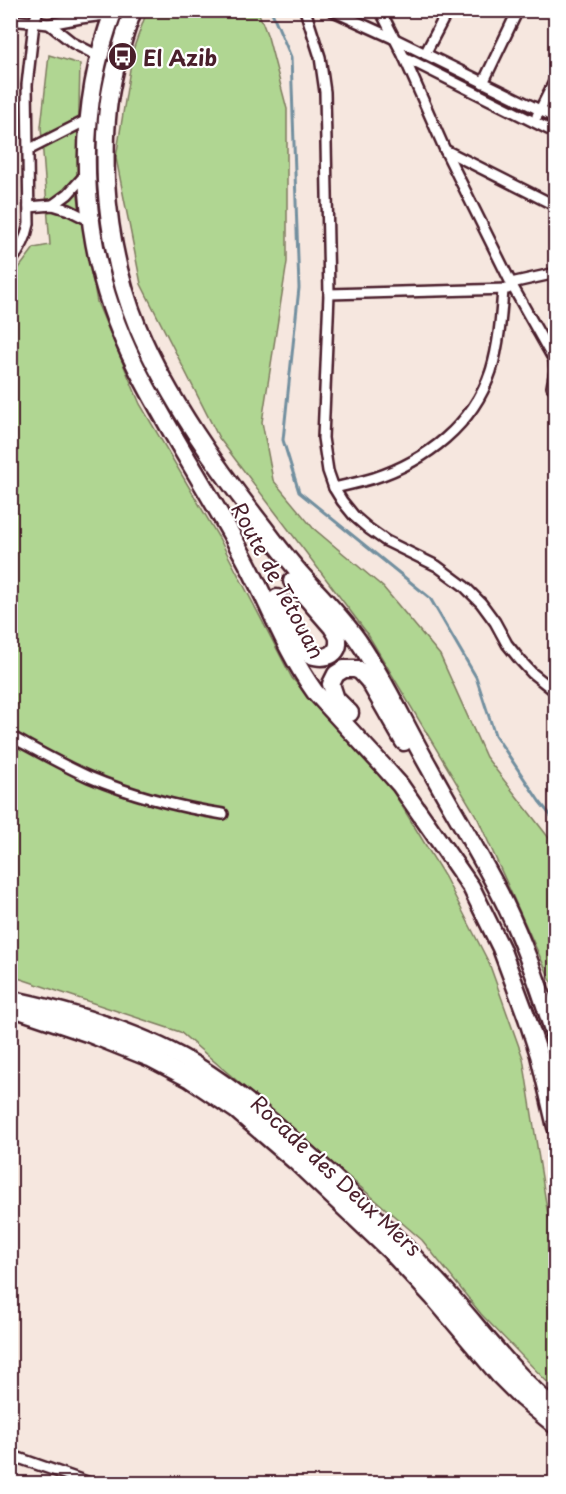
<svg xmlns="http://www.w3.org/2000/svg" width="566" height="1494" viewBox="0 0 566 1494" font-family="'Playpen Sans',sans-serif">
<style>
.green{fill:#b0d692;stroke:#7d7a5e;stroke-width:1.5}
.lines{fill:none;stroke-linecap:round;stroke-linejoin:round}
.stream{stroke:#728f9f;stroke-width:3}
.street-casing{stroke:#4a1f2b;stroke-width:14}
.highway-casing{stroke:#4a1f2b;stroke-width:21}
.street{stroke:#fff;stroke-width:9}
.highway{stroke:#fff;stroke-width:16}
.labels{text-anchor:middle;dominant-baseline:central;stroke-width:4.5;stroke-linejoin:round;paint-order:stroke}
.poi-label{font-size:21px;font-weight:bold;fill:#4a1f2b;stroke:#fff;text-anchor:start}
.street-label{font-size:21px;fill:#4a1f2b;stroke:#fff}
</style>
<rect width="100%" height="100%" fill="#f6e7df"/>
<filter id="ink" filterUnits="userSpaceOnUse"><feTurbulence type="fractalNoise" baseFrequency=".0167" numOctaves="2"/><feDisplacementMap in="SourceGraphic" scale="12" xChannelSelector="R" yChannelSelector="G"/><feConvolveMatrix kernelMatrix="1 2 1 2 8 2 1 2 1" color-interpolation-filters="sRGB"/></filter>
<g filter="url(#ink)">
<g class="green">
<polygon points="147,11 258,11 268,37 287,109 287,262 262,422 273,480 313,528 383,587 440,655 486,757 549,838 555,849 555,990 478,819 367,633 219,438 141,284 116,158 133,50"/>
<polygon points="49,55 80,64 77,191 97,302 140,404 219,538 292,678 391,788 445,877 489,963 523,1058 547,1209 555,1245 555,1390 481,1314 422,1240 180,1032 21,979 11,977 10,280 34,248 50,245 41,127"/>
</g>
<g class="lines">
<polyline class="stream" points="271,10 291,57 299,288 283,440 299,492 430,598 476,677 495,735 539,801 556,822"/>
<defs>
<g id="street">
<polyline points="305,10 320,57 325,92 329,294 323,438 328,471 334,488 342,501 355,517 369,529 386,541 437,566 464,586 481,603 495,622 507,644 520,660 532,673 556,692"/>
<polyline points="331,10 395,39 556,118"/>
<polyline points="380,10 404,57 445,150 514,289 554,360 555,370 552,387"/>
<polyline points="10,20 49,24 81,18 113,14"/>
<polyline points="49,24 73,43 100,57"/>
<polyline points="425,54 448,10"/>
<polyline points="404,57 556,133"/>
<polyline points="483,83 518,10"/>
<polyline points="537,116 556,78"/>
<polyline points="28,150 89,119"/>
<polyline points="445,150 556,206"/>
<polyline points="53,205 68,194 86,174"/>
<polyline points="29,207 53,205 69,210 91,221"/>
<path d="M10,262C20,251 26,239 29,224L27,85L34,23L38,10"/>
<polyline points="511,283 556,273"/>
<polyline points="329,294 508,289"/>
<path d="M334,488C347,485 361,482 374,478C426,461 473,425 491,371C499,345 501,317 503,290"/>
<path d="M10,736C36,750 62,765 89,777C132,795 178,807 223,814"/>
<polyline points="10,1455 93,1484"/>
</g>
<g id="highway">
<path d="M114,10C70,125 81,258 136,367C168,430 207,489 241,552C267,598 284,649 315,692L384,767L400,785L471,887L501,948L527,1018L539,1055L556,1127"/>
<path d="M133,10C124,36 116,62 111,89C105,119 105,151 106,181C109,231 119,282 138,328C168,399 218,469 265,529C279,548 293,566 309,583C327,603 346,622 361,645C387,684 406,727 429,767C454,813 482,857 505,904C526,948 542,994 556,1040"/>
<path d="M277,598L306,652C318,661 340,658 338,640C338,635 334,631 332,627L292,581"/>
<polyline points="350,713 336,699 331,684 336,674 344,669 355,669 360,671 369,681 404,742"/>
<path d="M18,1001C73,1013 131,1030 181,1057C220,1078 256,1108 290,1138C344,1185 396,1236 445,1290C481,1330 514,1375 556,1410"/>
<polyline points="10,1007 90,1034 150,1058 190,1079 236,1110 295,1161 391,1252 433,1297 499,1375 522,1398 556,1426"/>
</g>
</defs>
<use href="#street" class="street-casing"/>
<use href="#highway" class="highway-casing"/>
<use href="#street" class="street"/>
<use href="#highway" class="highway"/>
</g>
</g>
<defs>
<symbol id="bus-disc" viewBox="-11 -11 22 22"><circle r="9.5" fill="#4a1f2b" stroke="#fff"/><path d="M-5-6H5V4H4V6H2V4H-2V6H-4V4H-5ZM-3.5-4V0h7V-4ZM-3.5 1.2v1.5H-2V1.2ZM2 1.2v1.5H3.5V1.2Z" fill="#fff"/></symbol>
</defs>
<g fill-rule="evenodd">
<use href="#bus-disc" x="106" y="40" width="33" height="33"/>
</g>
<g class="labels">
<g class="poi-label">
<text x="143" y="57">El Azib</text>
</g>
<g class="street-label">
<text transform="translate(279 580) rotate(62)">Route de Tétouan</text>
<text transform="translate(337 1175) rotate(43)">Rocade des Deux Mers</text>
</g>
</g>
<rect width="566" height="1494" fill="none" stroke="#fff" stroke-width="36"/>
<rect x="18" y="18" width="530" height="1458" fill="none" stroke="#4a1f2b" stroke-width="2" filter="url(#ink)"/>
</svg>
